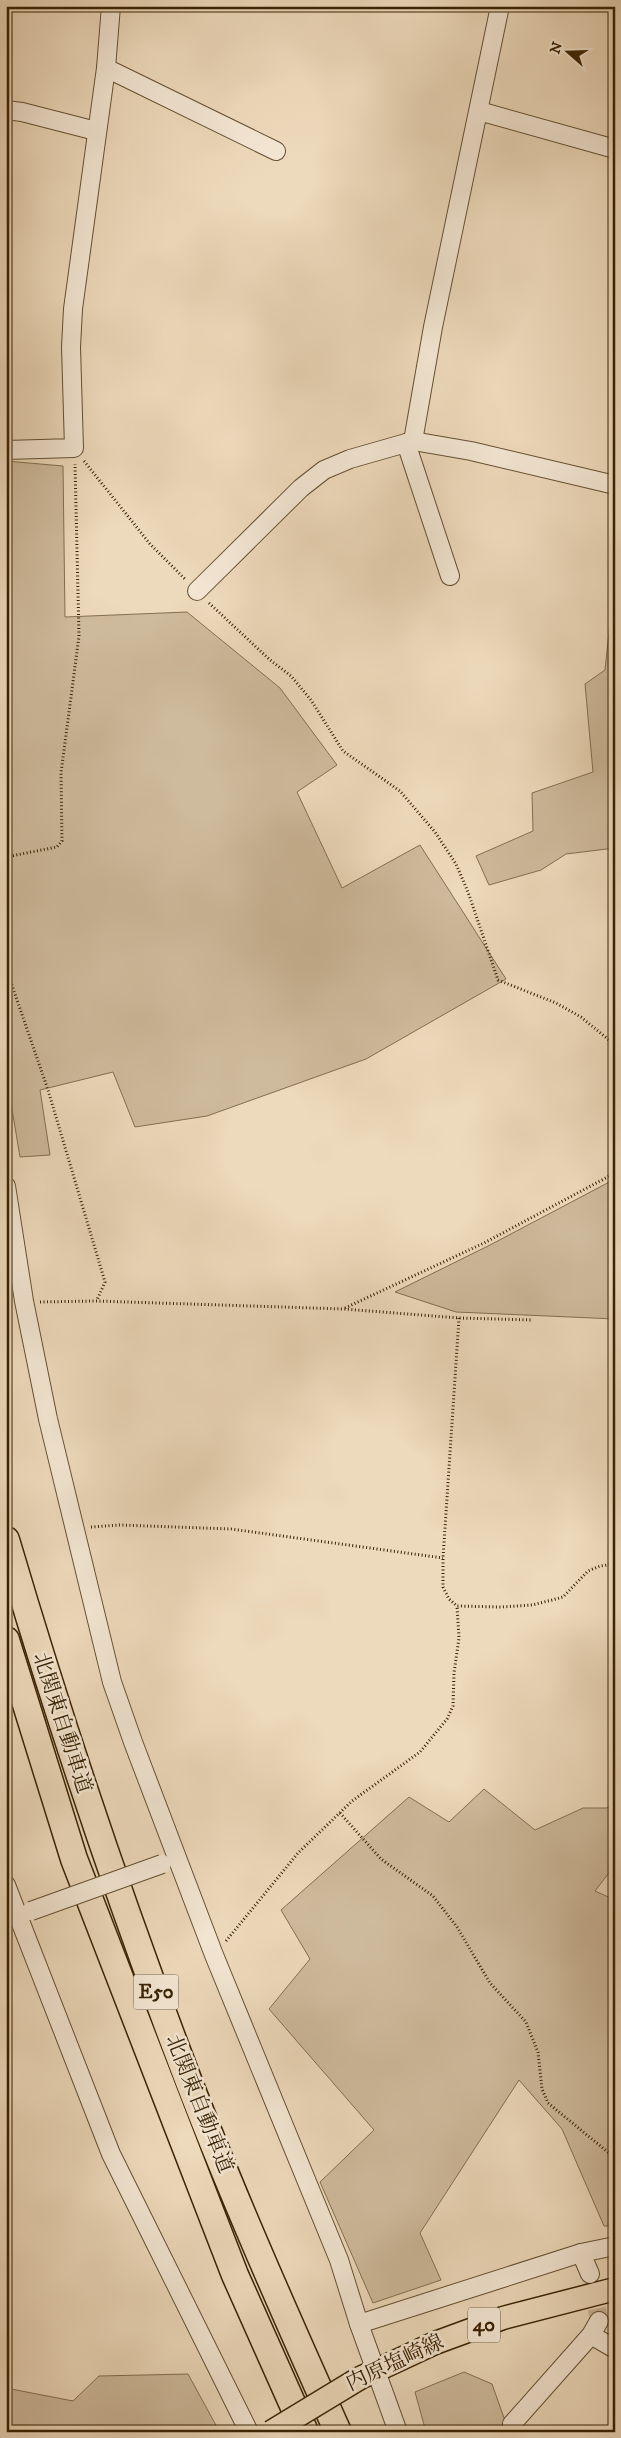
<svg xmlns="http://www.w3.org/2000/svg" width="621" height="2438" viewBox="0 0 621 2438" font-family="'IM FELL DW Pica','Noto Serif JP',serif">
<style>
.green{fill:#ceba9c;stroke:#836e50}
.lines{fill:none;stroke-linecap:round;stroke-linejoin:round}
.minor-tunnel{stroke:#c9b496;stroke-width:18;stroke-dasharray:18 9;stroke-linecap:butt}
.minor-casing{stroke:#655031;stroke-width:20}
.major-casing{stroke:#382203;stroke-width:25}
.highway-casing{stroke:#382203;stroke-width:29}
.path{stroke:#382203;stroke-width:3;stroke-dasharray:1 2.5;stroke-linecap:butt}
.minor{stroke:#f3e6d3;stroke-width:18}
.major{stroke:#edd9bb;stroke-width:22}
.highway{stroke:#edd9bb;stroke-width:26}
.minor-bridge-casing{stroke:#655031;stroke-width:20;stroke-linecap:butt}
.major-bridge-casing{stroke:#382203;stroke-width:25;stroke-linecap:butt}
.minor-bridge{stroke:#f3e6d3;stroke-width:18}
.major-bridge{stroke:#edd9bb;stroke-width:22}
.labels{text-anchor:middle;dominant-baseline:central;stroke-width:5;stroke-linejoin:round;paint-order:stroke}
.shield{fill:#f3e6d3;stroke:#705d41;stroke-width:1}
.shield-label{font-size:20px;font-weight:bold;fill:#382203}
.street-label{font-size:21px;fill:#382203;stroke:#f3e6d3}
</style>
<rect width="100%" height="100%" fill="#edd9bb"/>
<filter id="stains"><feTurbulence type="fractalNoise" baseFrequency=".004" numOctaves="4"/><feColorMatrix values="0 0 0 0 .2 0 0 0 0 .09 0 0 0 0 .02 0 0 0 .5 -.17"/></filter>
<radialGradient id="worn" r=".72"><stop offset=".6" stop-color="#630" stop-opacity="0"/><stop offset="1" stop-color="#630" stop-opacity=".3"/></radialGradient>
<g class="green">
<polygon points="6,461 63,466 65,617 187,612 280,688 337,765 297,792 342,888 420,845 506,979 366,1059 207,1116 135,1127 113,1072 40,1090 50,1155 20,1157 6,1073"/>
<polygon points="613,595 615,848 566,854 541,870 489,885 476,856 533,831 532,793 593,772 585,684 605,670"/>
<polygon points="615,1179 615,1319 456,1312 395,1292 492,1244"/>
<polygon points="484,1789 535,1830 583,1808 607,1808 615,1802 615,1865 595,1891 615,1900 615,2147 609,2152 615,2162 615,2226 604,2226 562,2129 519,2080 420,2233 441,2280 373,2303 320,2182 374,2130 269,2009 310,1959 281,1910 409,1797 449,1822"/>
<polygon points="464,2372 492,2384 509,2432 426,2432 415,2392"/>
<polygon points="188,2374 218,2429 215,2432 6,2432 6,2388 73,2401 99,2376"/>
</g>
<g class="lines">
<polyline class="minor-tunnel" points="592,2282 599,2321"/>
<defs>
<g id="minor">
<polyline points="106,68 276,151"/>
<polyline points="6,110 22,112 96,131"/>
<polyline points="479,111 615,149"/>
<polyline points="413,441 433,327 500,6"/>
<polyline points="406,443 450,576"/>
<polyline points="6,450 74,448 71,347 73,309 106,68 111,6"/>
<polyline points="197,591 301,488 324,470 350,459 413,441 471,451 615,485"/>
<polyline points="6,1186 24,1301 48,1419 112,1682 133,1742 214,1955 339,2260 359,2324 398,2432"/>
<polyline points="6,1885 111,2154 249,2432"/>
<polyline points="581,2253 590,2274"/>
<polyline points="359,2324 581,2253 615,2246"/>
<polyline points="591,2335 615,2349"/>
<polyline points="515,2432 512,2424 591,2335 599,2321"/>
</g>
<polyline id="major" points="360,2378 435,2343 503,2318 615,2289"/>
<g id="highway">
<path d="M6,1540C57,1713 114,1884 178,2053C226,2181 282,2307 338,2432"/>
<polyline points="6,1640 74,1859 235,2275 305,2432"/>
</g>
</defs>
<use href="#minor" class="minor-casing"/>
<use href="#major" class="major-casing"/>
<use href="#highway" class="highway-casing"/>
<g class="path">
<polyline points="84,461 150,544 185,579"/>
<polyline points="209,603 270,660 291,676 311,700 343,751 400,791 435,832 456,864 468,892 498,980 556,1003 581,1017 615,1045"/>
<polyline points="6,857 57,847 62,841 61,773 79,636 75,464"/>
<polyline points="6,968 48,1090 105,1282 97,1300"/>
<polyline points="40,1302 96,1301 344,1309 459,1318 533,1320"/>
<polyline points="345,1308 484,1243 615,1173"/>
<polyline points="459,1318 443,1558 443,1587 449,1599 457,1606 501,1607 532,1605 552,1600 563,1597 588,1571 600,1566 615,1564"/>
<polyline points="91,1527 120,1525 231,1529 443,1558"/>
<polyline points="340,1813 381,1859 433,1896 457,1927 490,1983 526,2022 538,2052 542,2089 548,2103 615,2158"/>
<polyline points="226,1941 298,1853 352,1801 420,1752 447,1719 453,1706 454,1673 459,1638 457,1606"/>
</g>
<use href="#minor" class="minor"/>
<use href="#major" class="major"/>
<use href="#highway" class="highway"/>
<defs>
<polyline id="minor-bridge" points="31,1911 162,1864"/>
<polyline id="major-bridge" points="271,2432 360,2378"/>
</defs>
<use href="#minor-bridge" class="minor-bridge-casing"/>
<use href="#major-bridge" class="major-bridge-casing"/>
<use href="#minor-bridge" class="minor-bridge"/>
<use href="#major-bridge" class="major-bridge"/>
</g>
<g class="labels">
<g class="shield">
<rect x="133.5" y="1974.5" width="45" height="35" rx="4"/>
<rect x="468" y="2307.5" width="32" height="35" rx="4"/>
</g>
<g class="shield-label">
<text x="156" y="1992">E50</text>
<text x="484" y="2325">40</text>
</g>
<g class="street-label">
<text transform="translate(62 1723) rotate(72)">北関東自動車道</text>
<text transform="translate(199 2104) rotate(68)">北関東自動車道</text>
<text transform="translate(395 2363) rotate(-25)">内原塩崎線</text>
</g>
</g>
<rect width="621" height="2438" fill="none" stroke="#edd9bb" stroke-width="25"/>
<rect x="8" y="8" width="606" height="2423" fill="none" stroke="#382203" stroke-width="2.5"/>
<rect x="12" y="12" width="596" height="2413" fill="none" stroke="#382203"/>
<g transform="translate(568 52) rotate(290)" stroke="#f3e6d3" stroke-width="4" paint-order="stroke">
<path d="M0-4L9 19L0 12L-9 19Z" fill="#382203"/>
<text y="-8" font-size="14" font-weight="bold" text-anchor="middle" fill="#382203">N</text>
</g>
<rect width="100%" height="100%" filter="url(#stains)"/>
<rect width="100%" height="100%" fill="url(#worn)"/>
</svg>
